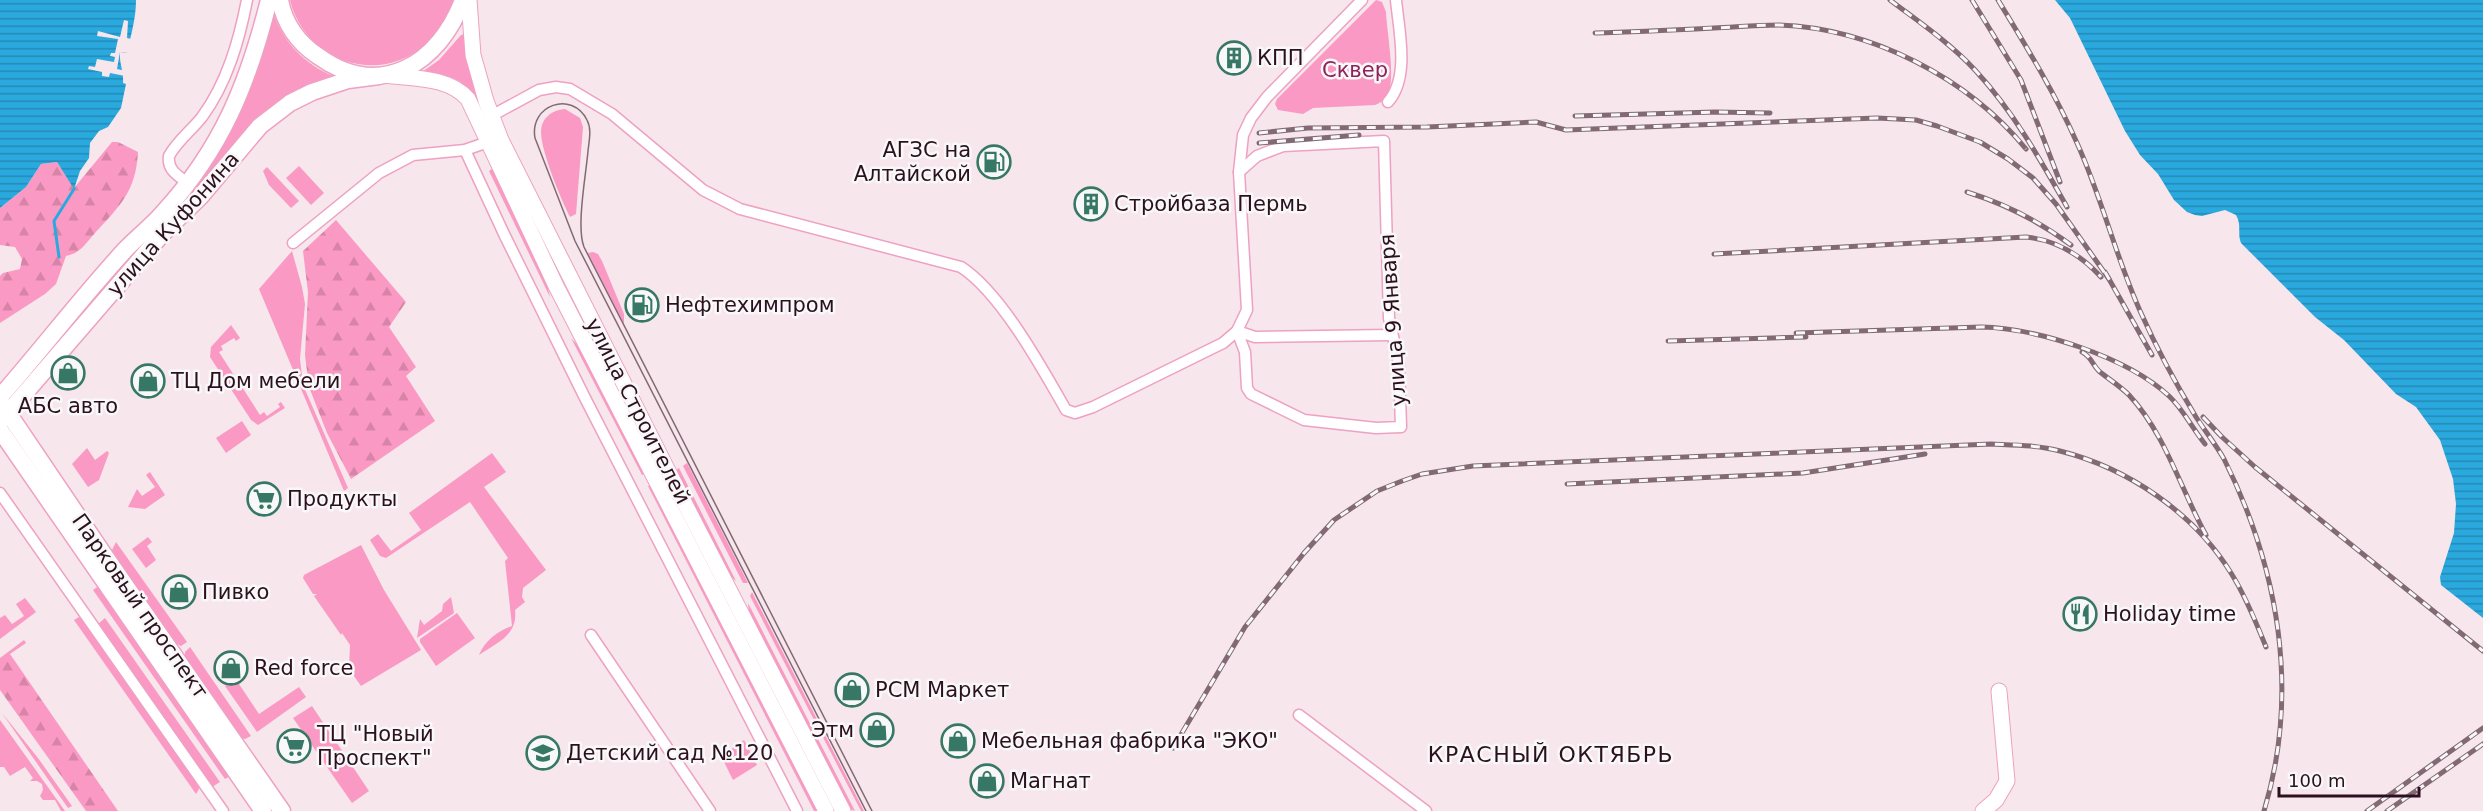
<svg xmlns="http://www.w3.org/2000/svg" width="2483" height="811" viewBox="0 0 2483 811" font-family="'DejaVu Sans',sans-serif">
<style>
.green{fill:#fa9ac4}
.forest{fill:url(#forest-firs)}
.water{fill:url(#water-rules)}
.pier{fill:#f7e6ec}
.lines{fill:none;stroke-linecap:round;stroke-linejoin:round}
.stream{stroke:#2aa9df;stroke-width:3}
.street-casing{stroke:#eea1c2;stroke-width:13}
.secondary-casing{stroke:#eea1c2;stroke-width:17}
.primary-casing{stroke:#eea1c2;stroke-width:19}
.street{stroke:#fff;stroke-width:10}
.secondary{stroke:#fff;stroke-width:15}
.primary{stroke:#fff;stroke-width:16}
.tram{stroke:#826a75;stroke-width:1.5}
.rail-casing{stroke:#826a75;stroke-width:5}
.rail{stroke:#f8f8f8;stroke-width:3;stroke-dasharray:9;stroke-linecap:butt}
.labels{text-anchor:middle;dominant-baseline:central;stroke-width:5;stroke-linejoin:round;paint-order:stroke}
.poi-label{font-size:21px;fill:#2d101e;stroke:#f8f8f8;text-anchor:start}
.park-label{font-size:21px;fill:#8f215c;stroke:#f8f8f8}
.street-label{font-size:21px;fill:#2d101e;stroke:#f8f8f8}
.neighbourhood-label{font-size:22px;letter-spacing:1.5px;fill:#2d101e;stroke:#f8f8f8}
</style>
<defs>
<pattern id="forest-firs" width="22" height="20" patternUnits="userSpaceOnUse" patternTransform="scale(1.5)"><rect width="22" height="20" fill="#fa9ac4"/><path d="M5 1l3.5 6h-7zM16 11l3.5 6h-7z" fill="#d784a8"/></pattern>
<pattern id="water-rules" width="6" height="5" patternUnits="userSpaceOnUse" patternTransform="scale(1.5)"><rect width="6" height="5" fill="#2aa9df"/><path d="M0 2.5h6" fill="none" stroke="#2488b4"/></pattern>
</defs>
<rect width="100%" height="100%" fill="#f7e6ec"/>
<g class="green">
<path d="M290,0H453C449,17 439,31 427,43C380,87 305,62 290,0Z"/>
<path d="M1376,0L1382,2L1386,12C1387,32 1394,70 1390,88C1388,97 1383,102 1375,105L1313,108L1303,114L1278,110L1275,104L1277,99Z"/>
<path d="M274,15C284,43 306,65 333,76C310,84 287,94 268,110L163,230L229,133L256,74Z"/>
<path d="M465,34L481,105C466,79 451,75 422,72L439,60L461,35Z"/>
<path d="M565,109L580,118L583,127L576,214L570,217C561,200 541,151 541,132C541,118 552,110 565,109Z"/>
<polygon points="299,166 324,193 311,205 286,178"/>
<polygon points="267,167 299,201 291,208 269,185 263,171"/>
<polygon points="492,169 547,283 550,297 489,171"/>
<polygon points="292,251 302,287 305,304 300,359 303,385 348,488 344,491 259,289"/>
<polygon points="593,252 598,254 602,261 624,314 624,324 588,253"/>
<polygon points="231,325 240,338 236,341 234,338 221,346 223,350 219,352 237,380 242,377 246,384 242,387 260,415 264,412 267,416 280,407 278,404 281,402 285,408 258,425 251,420 210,357 211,347"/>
<polygon points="571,338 582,350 644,474 642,475"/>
<polygon points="242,421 251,435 226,453 216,438"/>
<polygon points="87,448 95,460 107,451 109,453 99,480 88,487 72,464"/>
<path d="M492,453L506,472L484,487L546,570L523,588L522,597L525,602L515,610C518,635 498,642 479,655C485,640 498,631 512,626L505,561L508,558L470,502L386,558L380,556L370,540L378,534L391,551L421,530L409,513Z"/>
<polygon points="687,463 748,583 743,583 683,466"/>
<polygon points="679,468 736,581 731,577 676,470"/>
<polygon points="150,472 165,495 145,509 128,507 137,489 142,496 155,487 146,475"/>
<polygon points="650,485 818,811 814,811 648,486"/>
<polygon points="148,537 152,542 147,546 156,560 146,568 132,549"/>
<polygon points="116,542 187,642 181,646 177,644 114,557 112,550"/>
<polygon points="361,545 384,590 421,650 361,686 349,669 350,645 342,633 341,635 314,596 317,594 313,594 303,578 304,575"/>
<polygon points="100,585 232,775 225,779 93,590"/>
<polygon points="752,592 864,811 861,811 750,596"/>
<polygon points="451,597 454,613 417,638 420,619 424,625 442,611 443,604"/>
<polygon points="25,598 36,612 0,639 0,618 5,615 12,624 24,616 16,604"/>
<polygon points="748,603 855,811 850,809 749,614"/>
<polygon points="457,613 475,638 436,666 420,642 420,639"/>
<polygon points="79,617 83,618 198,784 199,789 196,794 74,620"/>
<polygon points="105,618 220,782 212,787 98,624"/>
<polygon points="190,647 251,736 245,739 241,738 185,656 185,652"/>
<polygon points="235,678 259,714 299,687 306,697 257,732 225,686"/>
<polygon points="312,706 369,791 352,803 293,718"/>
<polygon points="2,713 38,758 72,806 68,808"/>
<polygon points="0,720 65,811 61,811 55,800 43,800 40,796 43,790 42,784 37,781 30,781 33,778 25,767 10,776 4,767 0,767"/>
<polygon points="744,740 757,765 733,780 721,756"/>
</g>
<g class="forest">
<path d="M112,142H118L138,152C136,191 120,206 95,233C85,244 81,253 66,256L56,284L45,294L0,323V276L3,273L20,269L22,259L15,247L0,245V208L26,187L41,164L57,162L74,188Z"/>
<polygon points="336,220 406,302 389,327 416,367 406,376 435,421 351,479 327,433 309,387 305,355 308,292 303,251"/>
<polygon points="24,640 26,643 10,654 118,811 86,811 0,690 0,658"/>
</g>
<g class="water">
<path d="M0,0H136C136,19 131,34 127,53L120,52C119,64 124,71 123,83L126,84L121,108L108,127L99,131L90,143L89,158L80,171L74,189L57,162L41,164L26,187L0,208Z"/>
<path d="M2055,0H2483V618L2441,585L2440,577L2454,533L2456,504L2453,479L2440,440L2416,407L2396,394L2344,340L2315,317L2241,243C2237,233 2242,225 2236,215L2225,210L2202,216L2195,215L2187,212L2174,200L2158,174L2140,155L2125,131L2070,18Z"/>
</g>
<polygon class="pier" points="124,20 128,21 127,38 131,39 128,53 120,52 117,69 126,71 125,76 110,73 109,77 102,76 102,72 88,69 89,66 95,67 97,59 114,62 115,57 110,56 111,53 115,53 118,39 97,36 98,31 120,37"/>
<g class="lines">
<polyline class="stream" points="59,257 54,221 74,189"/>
<defs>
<g id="street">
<path d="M1388,102C1410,77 1399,31 1396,0"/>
<path d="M491,116L539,90L556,87L570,89L612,114L703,190L740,209L961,267C1001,293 1042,368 1066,410L1075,413L1093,407L1223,343L1237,331L1247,310L1239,172L1243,135L1251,118L1267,97L1362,0"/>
<polyline points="465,150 504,234 584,396 797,811"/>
<path d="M188,183C178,176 167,170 169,156C177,141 191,131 202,117C227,83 239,41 247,0"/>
<polyline points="293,243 379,173 413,155 465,150 488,142"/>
<polyline points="1237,331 1245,352 1247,388 1251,394 1304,420 1376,428 1401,427 1399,364 1389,318 1384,141 1283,146 1257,156 1239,172"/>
<polyline points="1237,331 1255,337 1391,335"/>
<polyline points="0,493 223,811"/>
<polyline points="591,635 710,811"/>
<polyline points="1299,715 1426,811"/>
</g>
<g id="secondary">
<polyline points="469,0 473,55 486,101 501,140 667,469 843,811"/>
<path d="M385,75C413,79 448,76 468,99L556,286L826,811"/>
<polyline points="1983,811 1996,800 2007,781 1999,691"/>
</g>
<g id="primary">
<path d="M280,0C284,23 298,43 318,56C380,101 439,64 463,0"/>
<path d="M0,397C42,349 81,298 124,251C136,238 151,227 163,213C222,148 248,84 269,0"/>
<polyline points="0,401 100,549 282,811"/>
<polyline points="0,422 163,233 200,197 260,126 290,103 312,92 348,80 379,76"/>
<polyline points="0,430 263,811"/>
</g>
</defs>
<use href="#street" class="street-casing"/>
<use href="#secondary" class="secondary-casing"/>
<use href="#primary" class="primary-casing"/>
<use href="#street" class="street"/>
<use href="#secondary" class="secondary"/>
<use href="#primary" class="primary"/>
<path class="tram" d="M866,811L575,241L535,138C529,105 572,90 587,120C592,129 589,141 588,151C586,175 576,227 584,247L872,811"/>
<defs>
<g id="rail">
<path d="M1890,0C1919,22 1950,43 1975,70C2013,111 2040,159 2067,207"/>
<polyline points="1972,0 2021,80 2060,182"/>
<path d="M1998,0C2026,46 2055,93 2077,143C2102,198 2116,258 2141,313C2157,349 2176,384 2196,417C2205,431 2216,445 2224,459C2279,569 2300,692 2264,811"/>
<path d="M1595,33C1635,32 1675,30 1714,28C1736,27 1757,25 1779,25C1871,28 1968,78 2026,149"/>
<polyline points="1575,116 1715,112 1770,113"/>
<polyline points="1259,133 1308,128 1427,127 1536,122 1566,130 1877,118 1916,120 1937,126 1980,142 2008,159 2033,178 2056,204 2109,279"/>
<polyline points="1259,143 1359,135"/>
<path d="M1967,192C2005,204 2039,221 2071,245"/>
<path d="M1714,254L2026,237C2056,240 2081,255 2101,277"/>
<polyline points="2105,272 2152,355"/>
<path d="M1796,333L1981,327C2037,328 2127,357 2169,396C2183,409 2192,428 2205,444"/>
<polyline points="1668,341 1806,337"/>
<path d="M2082,352C2091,356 2093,366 2100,372C2110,380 2120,386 2129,395C2166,435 2180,488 2206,535"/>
<polyline points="2203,417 2222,437 2255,467 2483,651"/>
<polyline points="1567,484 1803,473 1925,454"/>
<path d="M1173,748L1245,627L1304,553L1334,520L1377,491L1402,481L1422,474L1473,466L1991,444C2014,445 2038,445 2060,451C2128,468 2194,513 2231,573C2245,595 2256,622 2266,647"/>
<polyline points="2367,811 2483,728"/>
<polyline points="2387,811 2483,744"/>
</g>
</defs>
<use href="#rail" class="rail-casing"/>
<use href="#rail" class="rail"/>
</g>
<defs>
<symbol id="building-ring" viewBox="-11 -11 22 22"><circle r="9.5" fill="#f8f8f8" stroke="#377765" stroke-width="1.5"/><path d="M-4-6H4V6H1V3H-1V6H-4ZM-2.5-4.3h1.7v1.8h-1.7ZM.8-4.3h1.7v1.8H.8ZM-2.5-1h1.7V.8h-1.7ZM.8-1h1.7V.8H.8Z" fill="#377765"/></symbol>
<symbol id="fuel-ring" viewBox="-11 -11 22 22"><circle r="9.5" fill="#f8f8f8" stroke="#377765" stroke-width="1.5"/><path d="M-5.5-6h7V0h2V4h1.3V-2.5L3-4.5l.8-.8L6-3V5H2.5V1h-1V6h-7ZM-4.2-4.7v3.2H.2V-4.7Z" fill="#377765"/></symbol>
<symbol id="shop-ring" viewBox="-11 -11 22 22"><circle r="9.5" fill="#f8f8f8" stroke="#377765" stroke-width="1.5"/><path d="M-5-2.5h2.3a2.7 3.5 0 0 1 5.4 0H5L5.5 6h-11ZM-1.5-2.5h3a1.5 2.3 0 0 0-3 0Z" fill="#377765"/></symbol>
<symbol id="supermarket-ring" viewBox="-11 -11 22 22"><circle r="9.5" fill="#f8f8f8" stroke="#377765" stroke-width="1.5"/><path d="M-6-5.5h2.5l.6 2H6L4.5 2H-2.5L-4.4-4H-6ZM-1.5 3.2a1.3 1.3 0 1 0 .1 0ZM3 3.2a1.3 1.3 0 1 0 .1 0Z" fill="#377765"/></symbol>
<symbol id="restaurant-ring" viewBox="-11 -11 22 22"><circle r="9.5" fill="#f8f8f8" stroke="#377765" stroke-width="1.5"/><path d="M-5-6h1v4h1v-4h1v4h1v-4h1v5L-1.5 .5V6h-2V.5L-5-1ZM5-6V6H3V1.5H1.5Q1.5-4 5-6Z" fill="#377765"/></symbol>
<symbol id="school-ring" viewBox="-11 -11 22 22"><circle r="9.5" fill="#f8f8f8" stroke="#377765" stroke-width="1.5"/><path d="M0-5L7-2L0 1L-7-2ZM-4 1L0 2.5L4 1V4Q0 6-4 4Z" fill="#377765"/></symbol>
</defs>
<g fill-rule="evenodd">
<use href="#building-ring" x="1215" y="39" width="38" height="38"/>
<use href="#fuel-ring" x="975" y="143" width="38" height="38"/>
<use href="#building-ring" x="1072" y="185" width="38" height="38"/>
<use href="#fuel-ring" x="623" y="286" width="38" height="38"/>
<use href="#shop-ring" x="49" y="354" width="38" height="38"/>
<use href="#shop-ring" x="129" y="362" width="38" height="38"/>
<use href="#supermarket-ring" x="245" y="480" width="38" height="38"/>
<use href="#shop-ring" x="160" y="573" width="38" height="38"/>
<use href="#restaurant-ring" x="2061" y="595" width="38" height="38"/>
<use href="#shop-ring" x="212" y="649" width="38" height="38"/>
<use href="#shop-ring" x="833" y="671" width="38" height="38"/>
<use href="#shop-ring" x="858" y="711" width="38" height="38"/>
<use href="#shop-ring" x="939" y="722" width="38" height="38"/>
<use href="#supermarket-ring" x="275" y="727" width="38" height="38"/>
<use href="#school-ring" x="524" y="734" width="38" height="38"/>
<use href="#shop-ring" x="968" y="762" width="38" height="38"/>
</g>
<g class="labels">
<g class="poi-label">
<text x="1257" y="58">КПП</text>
<text x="971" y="150" text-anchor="end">АГЗС на<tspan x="971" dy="24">Алтайской</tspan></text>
<text x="1114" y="204">Стройбаза Пермь</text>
<text x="665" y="305">Нефтехимпром</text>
<text x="171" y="381">ТЦ Дом мебели</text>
<text x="68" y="406" text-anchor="middle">АБС авто</text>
<text x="287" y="499">Продукты</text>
<text x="202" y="592">Пивко</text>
<text x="2103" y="614">Holiday time</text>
<text x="254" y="668">Red force</text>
<text x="875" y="690">РСМ Маркет</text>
<text x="854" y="730" text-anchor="end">Этм</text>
<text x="317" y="734">ТЦ "Новый<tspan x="317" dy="24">Проспект"</tspan></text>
<text x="981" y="741">Мебельная фабрика "ЭКО"</text>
<text x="566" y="753">Детский сад №120</text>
<text x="1010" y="781">Магнат</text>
</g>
<g class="park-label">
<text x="1355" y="70">Сквер</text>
</g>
<g class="street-label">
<text transform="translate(173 224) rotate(-48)">улица Куфонина</text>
<text transform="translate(1393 320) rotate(-94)">улица 9 Января</text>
<text transform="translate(638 411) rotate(63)">улица Строителей</text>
<text transform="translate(140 606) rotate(55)">Парковый проспект</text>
</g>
<g class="neighbourhood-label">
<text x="1551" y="754">КРАСНЫЙ ОКТЯБРЬ</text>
</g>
</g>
<path d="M2279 787v9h140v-9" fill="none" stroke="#2d101e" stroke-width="3"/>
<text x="2288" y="787" font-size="18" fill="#2d101e" stroke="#f8f8f8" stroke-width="4.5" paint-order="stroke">100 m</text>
</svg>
